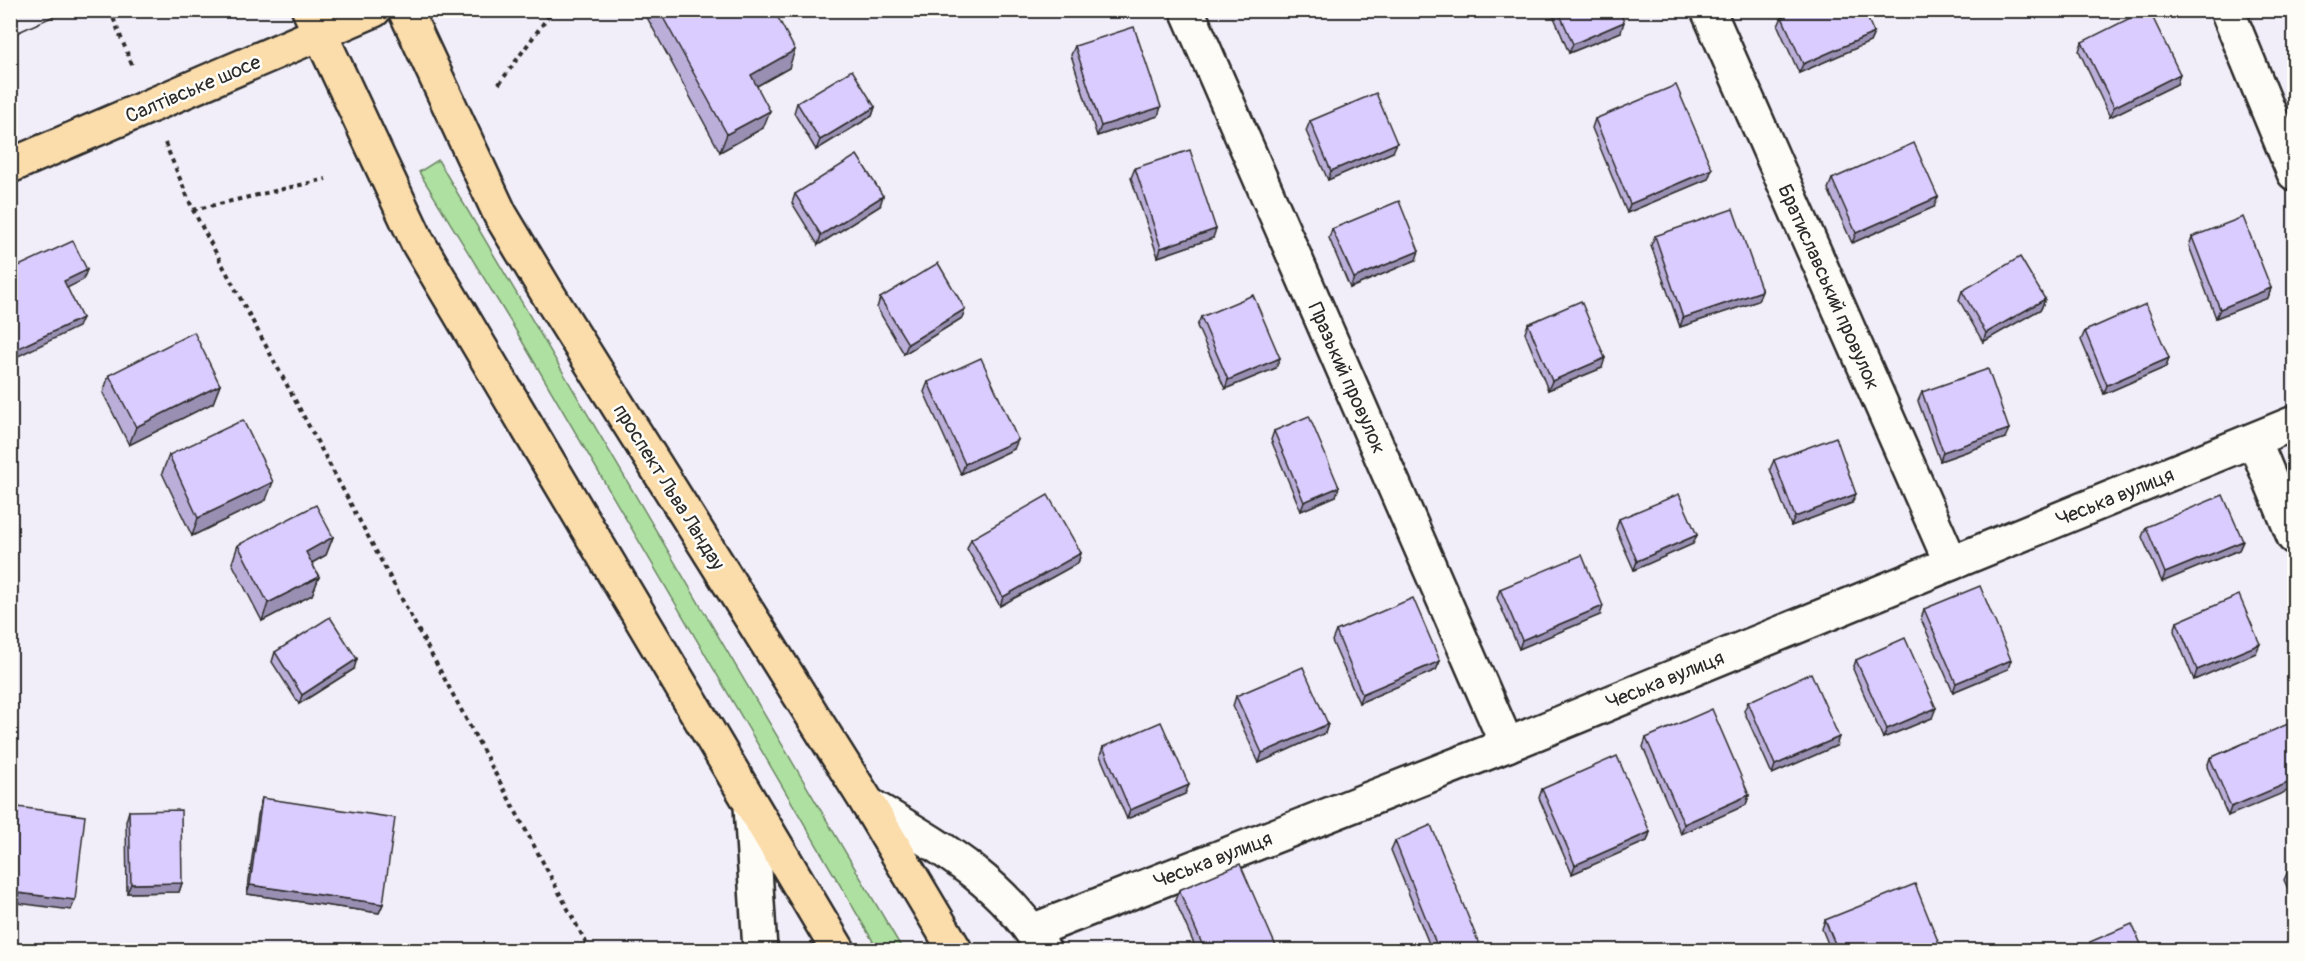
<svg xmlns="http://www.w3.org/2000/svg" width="2305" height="961" viewBox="0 0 2305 961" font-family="Pangolin,sans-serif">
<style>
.green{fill:#aee0a1;stroke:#6c8666;stroke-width:1.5}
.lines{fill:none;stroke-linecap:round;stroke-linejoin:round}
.minor-casing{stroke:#2b2b2b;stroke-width:38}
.primary-casing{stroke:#2b2b2b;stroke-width:38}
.path{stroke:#2b2b2b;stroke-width:4;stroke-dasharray:4.5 4.5;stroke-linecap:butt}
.minor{stroke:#fdfcf7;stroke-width:33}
.primary{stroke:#fbdcab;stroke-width:33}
.tram{stroke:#2b2b2b;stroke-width:1.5}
.wall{fill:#bbafda;stroke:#2b2b2b;stroke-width:1.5}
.shaded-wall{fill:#998fb2;stroke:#2b2b2b;stroke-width:1.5}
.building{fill:#daccfe;stroke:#2b2b2b;stroke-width:1.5}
.labels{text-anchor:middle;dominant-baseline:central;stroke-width:5;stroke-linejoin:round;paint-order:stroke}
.street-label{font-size:20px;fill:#2b2b2b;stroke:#fdfcf7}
</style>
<rect width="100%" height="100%" fill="#f2eef9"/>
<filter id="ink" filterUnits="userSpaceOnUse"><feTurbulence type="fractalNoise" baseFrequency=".0167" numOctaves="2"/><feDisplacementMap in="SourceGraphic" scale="12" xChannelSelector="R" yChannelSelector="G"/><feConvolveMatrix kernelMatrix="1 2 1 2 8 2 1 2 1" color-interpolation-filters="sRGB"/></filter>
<g filter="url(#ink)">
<polygon class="green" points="438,160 903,950 878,950 512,324 419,172"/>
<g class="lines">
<defs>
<g id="minor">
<polyline points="1187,10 1507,745"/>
<polyline points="1708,10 1951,563"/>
<polyline points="2227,10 2294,173"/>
<polyline points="2254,440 2294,537"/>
<path d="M868,804C936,845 1001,879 1043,949"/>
<polyline points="751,806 760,950"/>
<polyline points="1032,931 1507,745 2294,423"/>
</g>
<g id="primary">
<polyline points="309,10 417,241 838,950"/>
<polyline points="405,10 500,214 551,299 868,804 955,950"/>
<polyline points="10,166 374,10"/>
</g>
</defs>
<use href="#minor" class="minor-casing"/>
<use href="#primary" class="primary-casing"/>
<g class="path">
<polyline points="110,10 132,65"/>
<polyline points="499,84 553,10"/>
<polyline points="165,143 193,210 590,950"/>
<polyline points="193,210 326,179"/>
</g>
<use href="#minor" class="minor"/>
<use href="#primary" class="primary"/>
<g class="tram">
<polyline points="10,12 13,10"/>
<polyline points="10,36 67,10"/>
</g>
</g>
<g class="wall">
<polygon points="643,10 774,10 789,68 757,86 763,128 720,152"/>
<polygon points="1551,10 1619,10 1621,32 1569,53"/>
<polygon points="1782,17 1874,33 1870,42 1799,73 1778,26"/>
<polygon points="2082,42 2177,84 2110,117 2079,51"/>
<polygon points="1075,46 1158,116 1097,136 1071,55"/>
<polygon points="797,103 875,107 872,116 816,150 794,113"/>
<polygon points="1595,119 1712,169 1708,179 1627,213 1592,128"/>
<polygon points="1310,121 1393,152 1328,180 1306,131"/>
<polygon points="1135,168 1213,238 1158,257 1131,178"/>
<polygon points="1832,179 1934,207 1852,243 1828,189"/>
<polygon points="795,194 880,206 818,245 792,203"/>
<polygon points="1332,229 1416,260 1350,288 1329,238"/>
<polygon points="1655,236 1762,291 1758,301 1680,327 1651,245"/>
<polygon points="2192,237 2271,288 2268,298 2216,318 2189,246"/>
<polygon points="1962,291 2045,299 2041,309 1983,342 1959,300"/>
<polygon points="880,298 965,309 962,318 904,354 877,308"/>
<polygon points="1201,317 1276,368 1225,389 1197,326"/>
<polygon points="1528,324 1602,368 1548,390 1525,333"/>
<polygon points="2085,331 2169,358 2166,367 2104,394 2081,340"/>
<polygon points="109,375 220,385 213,403 129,445 103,393"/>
<polygon points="928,382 1014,449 961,474 924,392"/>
<polygon points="1922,392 2005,438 1940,461 1918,401"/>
<polygon points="1274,431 1336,496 1301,511 1271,440"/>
<polygon points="169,455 266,500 192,536 162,473"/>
<polygon points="1774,460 1852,503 1791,526 1770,469"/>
<polygon points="1619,519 1697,535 1693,544 1634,570 1616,529"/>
<polygon points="2146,527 2243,541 2239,550 2162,582 2142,537"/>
<polygon points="333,537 326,555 312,563 319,577 312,595 262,621 232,563 238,545"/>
<polygon points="971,539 1081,553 1078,563 1000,606 967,549"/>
<polygon points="1500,589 1600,615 1519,649 1497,598"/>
<polygon points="1924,609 2008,669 1953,692 1921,619"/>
<polygon points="2177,622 2256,653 2194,680 2174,631"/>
<polygon points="1336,631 1440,661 1436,670 1359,703 1332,641"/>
<polygon points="275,652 354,669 299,704 272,662"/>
<polygon points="1856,660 1932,718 1883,738 1853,669"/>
<polygon points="1236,696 1328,724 1325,733 1259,763 1233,706"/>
<polygon points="1748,702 1836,746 1772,774 1744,711"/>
<polygon points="2295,721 2228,816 2207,767 2210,758"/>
<polygon points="1646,738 1749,795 1746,805 1681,834 1643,747"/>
<polygon points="1103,747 1185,794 1127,819 1100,756"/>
<polygon points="1542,789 1650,832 1647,841 1572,874 1539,798"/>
<polygon points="262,798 383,904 379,913 247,894 259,808"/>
<polygon points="129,811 182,883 179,892 127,893 126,821"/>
<polygon points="1395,841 1482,951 1432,951 1391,850"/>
<polygon points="2295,868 2295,904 2284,880 2288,871"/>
<polygon points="1179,890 1278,951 1197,951 1175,900"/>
<polygon points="1825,920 1942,951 1831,951 1822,929"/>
<polygon points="2090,942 2144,951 2087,951"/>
</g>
<g class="shaded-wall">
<polygon points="1624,22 1621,32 1569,53 1573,44"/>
<polygon points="1874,33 1870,42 1799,73 1803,64"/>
<polygon points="795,50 789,68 744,93 751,75"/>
<polygon points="2180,74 2177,84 2110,117 2114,107"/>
<polygon points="875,107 872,116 816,150 820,140"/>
<polygon points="1161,107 1158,116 1097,136 1101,126"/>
<polygon points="770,111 763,128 720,152 727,134"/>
<polygon points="1397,143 1393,152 1328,180 1331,171"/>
<polygon points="1712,169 1708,179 1627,213 1630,204"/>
<polygon points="883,196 880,206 818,245 821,235"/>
<polygon points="1938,197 1934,207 1852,243 1856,233"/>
<polygon points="1216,229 1213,238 1158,257 1161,248"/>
<polygon points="1419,251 1416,260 1350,288 1354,278"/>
<polygon points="87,270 83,280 61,291 64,281"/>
<polygon points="2271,288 2268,298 2216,318 2220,309"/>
<polygon points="1762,291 1758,301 1680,327 1683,318"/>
<polygon points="2045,299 2041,309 1983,342 1986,333"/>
<polygon points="965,309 962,318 904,354 908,344"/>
<polygon points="82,318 78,327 10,360 10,352"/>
<polygon points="1280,358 1276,368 1225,389 1228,380"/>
<polygon points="1605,358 1602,368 1548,390 1552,381"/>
<polygon points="2169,358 2166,367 2104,394 2107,385"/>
<polygon points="220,385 213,403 129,445 136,427"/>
<polygon points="2009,429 2005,438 1940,461 1943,452"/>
<polygon points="1018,440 1014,449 961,474 965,464"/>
<polygon points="273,482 266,500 192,536 198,518"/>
<polygon points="1339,487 1336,496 1301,511 1304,502"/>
<polygon points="1856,494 1852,503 1791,526 1795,517"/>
<polygon points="1697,535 1693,544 1634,570 1637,561"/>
<polygon points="333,537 326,555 299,570 306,552"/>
<polygon points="2243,541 2239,550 2162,582 2165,573"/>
<polygon points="1081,553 1078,563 1000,606 1003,597"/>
<polygon points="319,577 312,595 262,621 268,603"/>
<polygon points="1603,606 1600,615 1519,649 1522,640"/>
<polygon points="2260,644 2256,653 2194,680 2197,670"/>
<polygon points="357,659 354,669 299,704 302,695"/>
<polygon points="2011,660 2008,669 1953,692 1956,683"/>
<polygon points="1440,661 1436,670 1359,703 1362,694"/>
<polygon points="1936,708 1932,718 1883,738 1887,729"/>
<polygon points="1328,724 1325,733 1259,763 1262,753"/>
<polygon points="1839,737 1836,746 1772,774 1775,765"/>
<polygon points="2295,780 2295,788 2228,816 2231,807"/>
<polygon points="1189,785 1185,794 1127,819 1130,810"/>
<polygon points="1749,795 1746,805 1681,834 1684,824"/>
<polygon points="1650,832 1647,841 1572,874 1575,865"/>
<polygon points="182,883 179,892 127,893 131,884"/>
<polygon points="250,885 383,904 379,913 247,894"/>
<polygon points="10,892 75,900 71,910 10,902"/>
</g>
<g class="building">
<polygon points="659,10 774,10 795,50 751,75 770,111 727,134"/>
<polygon points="1558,10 1619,10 1624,22 1573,44"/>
<polygon points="1796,10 1864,10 1874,33 1803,64 1782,17"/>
<polygon points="2146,10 2149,10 2180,74 2114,107 2082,42"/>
<polygon points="1134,27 1161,107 1101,126 1075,46"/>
<polygon points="852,70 875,107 820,140 797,103"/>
<polygon points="1676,85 1712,169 1630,204 1595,119"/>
<polygon points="1376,93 1397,143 1331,171 1310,121"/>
<polygon points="1914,143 1938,197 1856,233 1832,179"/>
<polygon points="1190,150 1216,229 1161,248 1135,168"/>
<polygon points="857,155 883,196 821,235 795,194"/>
<polygon points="1399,201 1419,251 1354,278 1332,229"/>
<polygon points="1733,209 1762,291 1683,318 1655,236"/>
<polygon points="2243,217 2271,288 2220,309 2192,237"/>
<polygon points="73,241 87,270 64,281 82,318 10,352 10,270"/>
<polygon points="2020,257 2045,299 1986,333 1962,291"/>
<polygon points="938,263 965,309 908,344 880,298"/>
<polygon points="1253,295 1280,358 1228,380 1201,317"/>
<polygon points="1581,301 1605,358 1552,381 1528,324"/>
<polygon points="2146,304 2169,358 2107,385 2085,331"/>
<polygon points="194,332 220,385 136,427 109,375"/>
<polygon points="981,358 1018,440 965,464 928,382"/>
<polygon points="1988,369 2009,429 1943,452 1922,392"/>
<polygon points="1309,416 1339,487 1304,502 1274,431"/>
<polygon points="243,420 273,482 198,518 169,455"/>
<polygon points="1836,437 1856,494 1795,517 1774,460"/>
<polygon points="1679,494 1697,535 1637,561 1619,519"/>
<polygon points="1048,495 1081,553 1003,597 971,539"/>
<polygon points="2223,495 2243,541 2165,573 2146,527"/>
<polygon points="316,505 333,537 306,552 319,577 268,603 238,545"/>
<polygon points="1582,555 1603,606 1522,640 1500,589"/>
<polygon points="1980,586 2011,660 1956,683 1924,609"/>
<polygon points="2239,595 2260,644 2197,670 2177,622"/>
<polygon points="1413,598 1440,661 1362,694 1336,631"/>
<polygon points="330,617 357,659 302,695 275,652"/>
<polygon points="1905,638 1936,708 1887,729 1856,660"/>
<polygon points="1303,667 1328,724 1262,753 1236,696"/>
<polygon points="1811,673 1839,737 1775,765 1748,702"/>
<polygon points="1712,709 1749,795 1684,824 1646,738"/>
<polygon points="2295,721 2295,780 2231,807 2210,758"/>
<polygon points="1161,722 1189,785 1130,810 1103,747"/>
<polygon points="1617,756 1650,832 1575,865 1542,789"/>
<polygon points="262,798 395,818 383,904 250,885"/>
<polygon points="10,806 85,816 75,900 10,892"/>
<polygon points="181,810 182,883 131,884 129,811"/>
<polygon points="1431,825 1482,951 1439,951 1395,841"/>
<polygon points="1240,864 1278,951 1205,951 1179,890"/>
<polygon points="2295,868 2295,887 2288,871"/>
<polygon points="1915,884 1942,951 1838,951 1825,920"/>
<polygon points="2132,924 2144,951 2093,951 2090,942"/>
</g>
</g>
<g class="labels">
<g class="street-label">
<text transform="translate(193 89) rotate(-23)">Салтівське шосе</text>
<text transform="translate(1829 287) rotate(66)">Братиславський провулок</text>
<text transform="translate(1347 378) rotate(66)">Празький провулок</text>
<text transform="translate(669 487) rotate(58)">проспект Льва Ландау</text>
<text transform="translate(2115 497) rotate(-22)">Чеська вулиця</text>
<text transform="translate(1665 680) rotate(-22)">Чеська вулиця</text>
<text transform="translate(1213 860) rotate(-21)">Чеська вулиця</text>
</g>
</g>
<rect width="2305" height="961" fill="none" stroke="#fdfcf7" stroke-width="36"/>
<rect x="18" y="18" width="2269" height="925" fill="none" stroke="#2b2b2b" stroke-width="2" filter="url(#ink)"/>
</svg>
